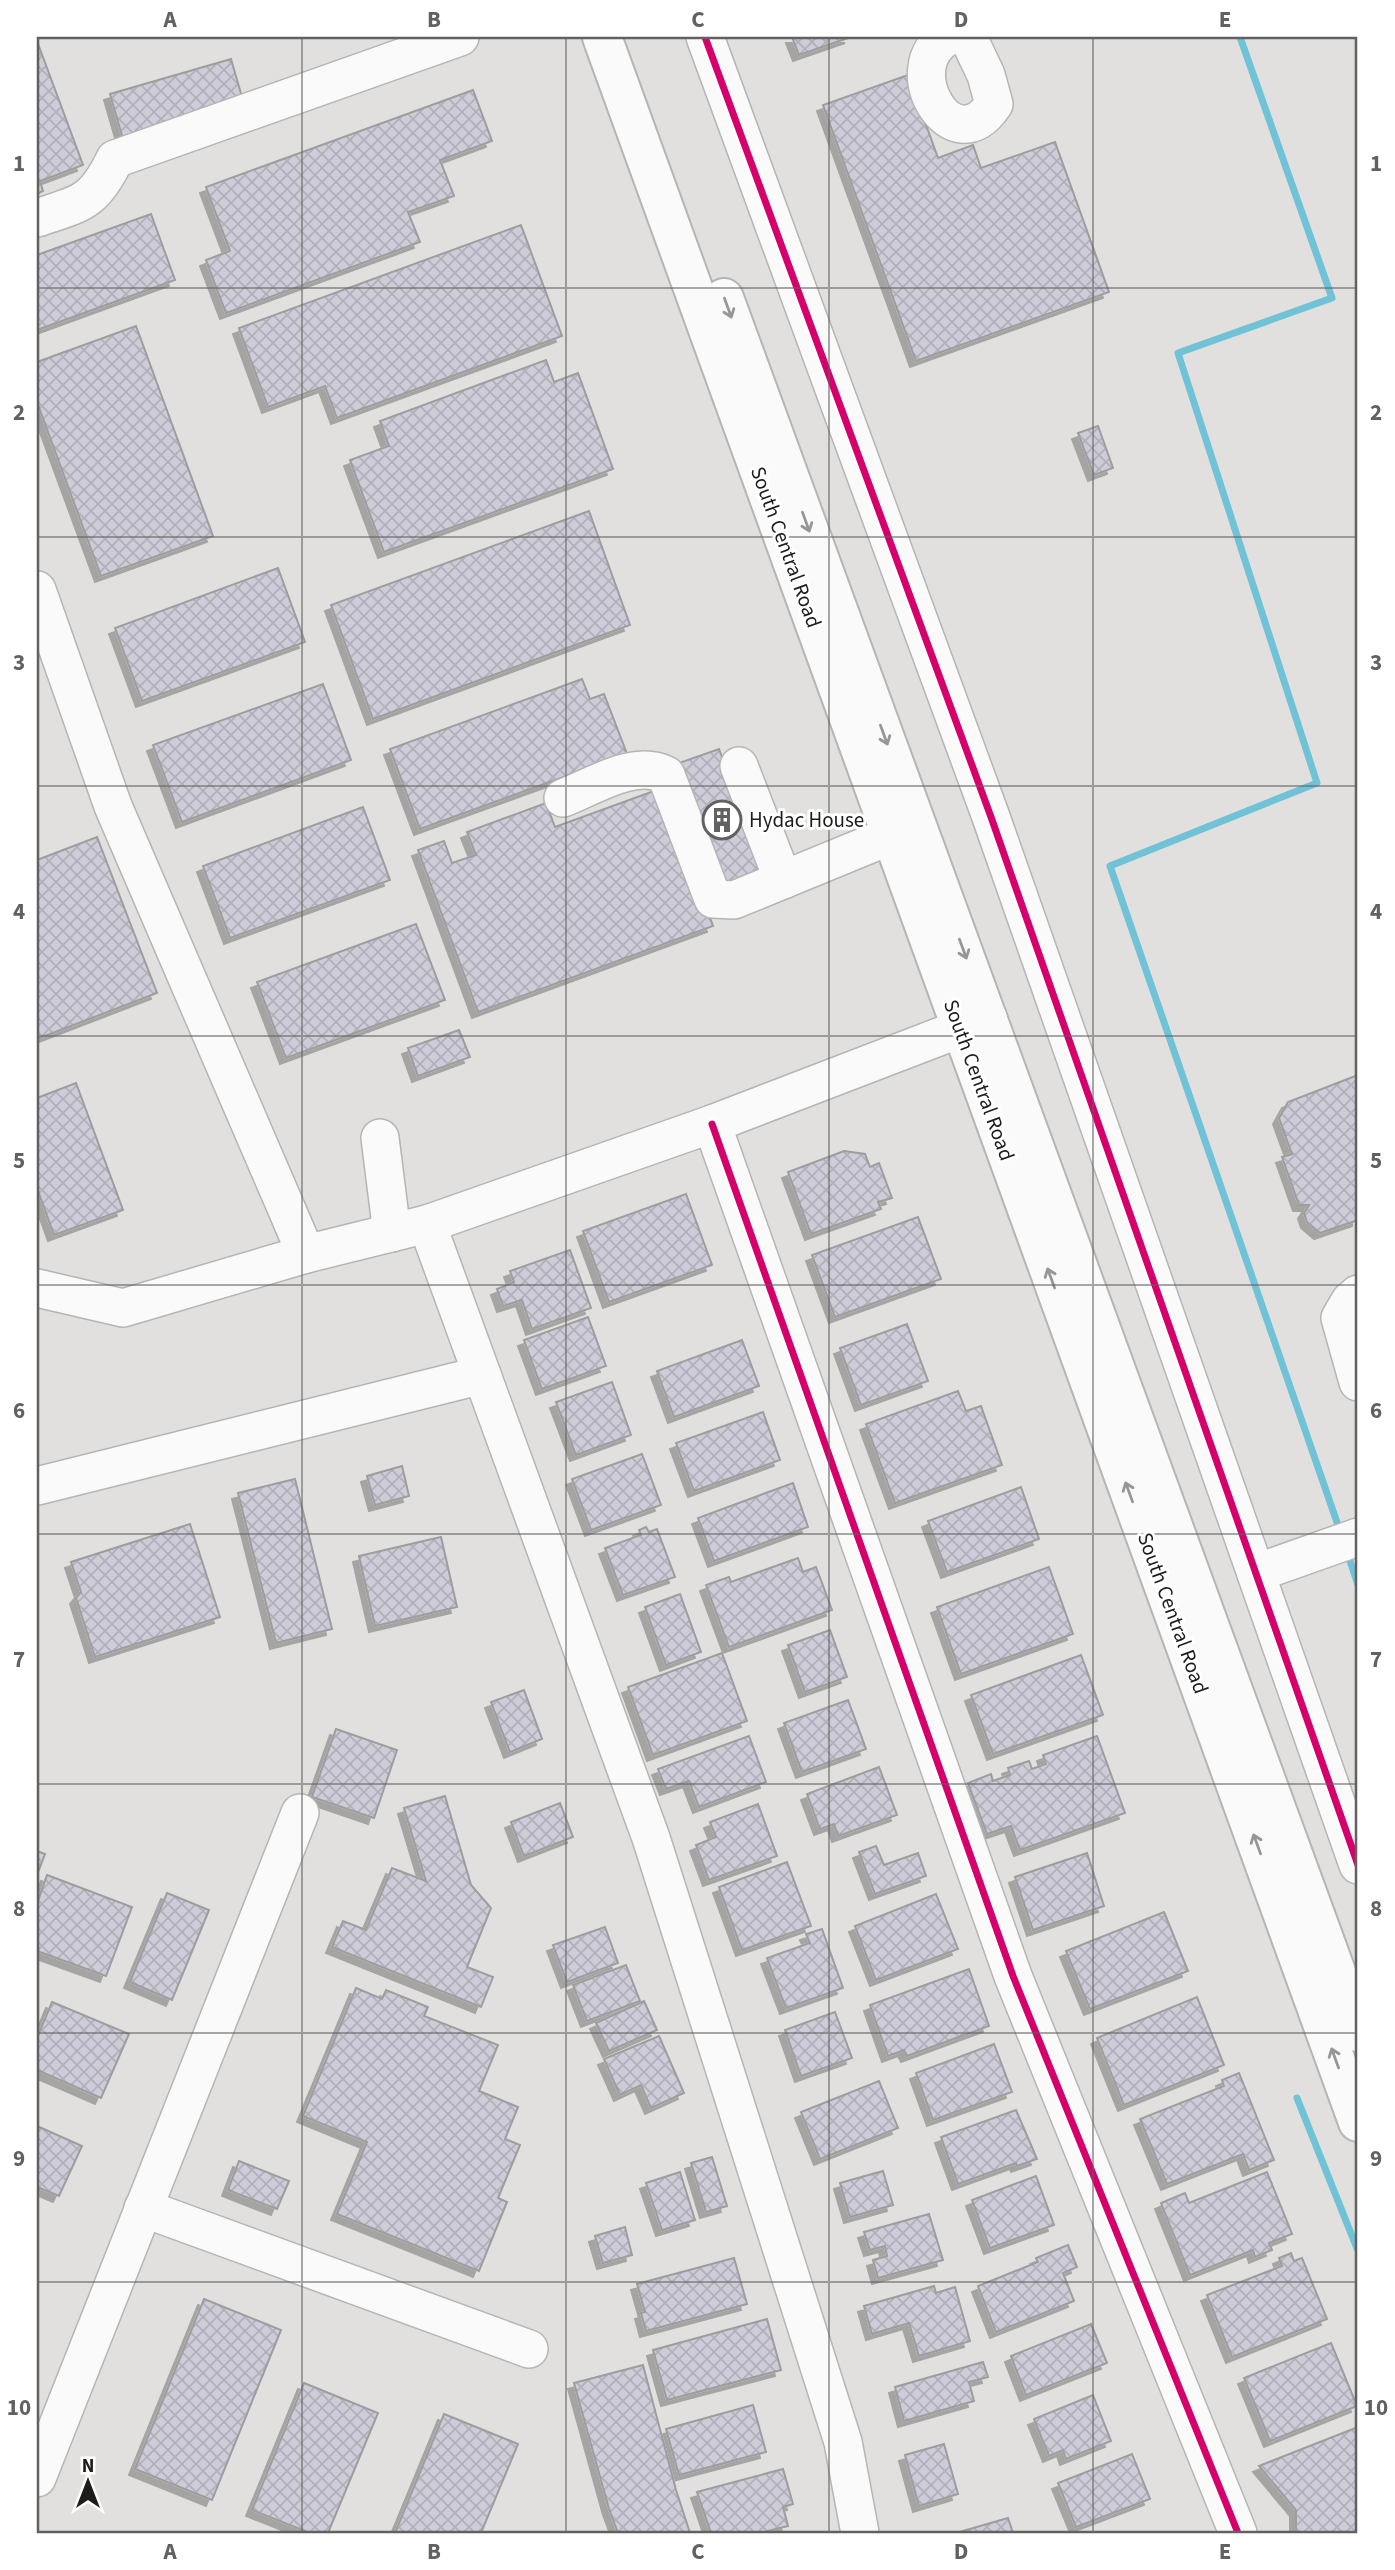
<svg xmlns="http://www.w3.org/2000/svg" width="1395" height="2570" viewBox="0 0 1395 2570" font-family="'Source Sans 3',sans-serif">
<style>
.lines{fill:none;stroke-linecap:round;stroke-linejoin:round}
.stream{stroke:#70c2d6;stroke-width:7}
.building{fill:url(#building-cross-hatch);stroke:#9e9d9d;stroke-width:2;filter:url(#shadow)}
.minor-casing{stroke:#b6b5b3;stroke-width:40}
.major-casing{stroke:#b6b5b3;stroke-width:42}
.minor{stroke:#fbfafa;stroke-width:37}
.major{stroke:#fbfafa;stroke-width:38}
.cycleway-casing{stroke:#fff;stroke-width:11}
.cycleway{stroke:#d6006c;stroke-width:7}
.oneway{stroke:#979695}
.grid{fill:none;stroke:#62615f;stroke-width:2;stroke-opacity:0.55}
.labels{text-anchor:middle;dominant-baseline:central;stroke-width:6;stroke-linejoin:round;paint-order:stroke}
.street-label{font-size:21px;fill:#1d1c1a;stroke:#fff}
.poi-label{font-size:21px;fill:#1d1c1a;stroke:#fff;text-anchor:start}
.neatline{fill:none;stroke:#62615f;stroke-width:2.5}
.grid-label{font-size:23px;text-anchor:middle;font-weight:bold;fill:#62615f}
</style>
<defs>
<pattern id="building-cross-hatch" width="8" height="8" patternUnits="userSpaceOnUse" patternTransform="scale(1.75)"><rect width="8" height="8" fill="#cfccda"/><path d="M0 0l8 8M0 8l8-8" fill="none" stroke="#b1afba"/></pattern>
<filter id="shadow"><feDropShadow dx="-6" dy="6" stdDeviation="0" flood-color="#0004"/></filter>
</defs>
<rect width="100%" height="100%" fill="#e2e0de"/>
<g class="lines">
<g class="stream">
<polyline points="1240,37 1332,298 1178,353 1317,783 1110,866 1340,1531"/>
<polyline points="1347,1552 1358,1585"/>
<polyline points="1297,2098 1358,2251"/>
</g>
</g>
<g class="building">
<polygon points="792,37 851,37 799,55"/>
<polygon points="37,41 83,165 40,181 43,191 37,194"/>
<polygon points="231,59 244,104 123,139 110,94"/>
<polygon points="908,75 938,158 973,145 981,168 1055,142 1109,292 916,361 823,105"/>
<polygon points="473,90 492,141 440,160 454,196 408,212 420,242 226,313 206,260 230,251 206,187"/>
<polygon points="151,214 175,280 37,330 37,255"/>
<polygon points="521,225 562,336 337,418 325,386 268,407 239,328"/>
<polygon points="136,326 213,536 101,576 37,402 37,362"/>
<polygon points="546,360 554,382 578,373 613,469 384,552 350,460 389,446 380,421"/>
<polygon points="1098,426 1113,468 1094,475 1078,433"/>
<polygon points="589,511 630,625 373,719 331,605"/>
<polygon points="278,568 305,642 142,701 115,628"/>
<polygon points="582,679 590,699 604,694 627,754 420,829 390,749"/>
<polygon points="323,684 351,760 182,822 153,745"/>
<polygon points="719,749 765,876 726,891 679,763"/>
<polygon points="662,788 713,926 478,1012 418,850 444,841 452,863 476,855 467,832 546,803 555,827"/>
<polygon points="363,807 390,880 230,938 203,866"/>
<polygon points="97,837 157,993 37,1039 37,860"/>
<polygon points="416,924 445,1000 286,1058 257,982"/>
<polygon points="459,1030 470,1057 418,1076 408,1048"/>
<polygon points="1358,1075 1358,1220 1320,1233 1307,1222 1304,1213 1309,1205 1299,1205 1282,1157 1292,1154 1279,1118 1288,1102"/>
<polygon points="76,1083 123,1210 54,1235 37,1188 37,1098"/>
<polygon points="844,1151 865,1154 870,1167 879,1163 892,1198 878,1202 881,1209 811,1234 788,1172"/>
<polygon points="686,1194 712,1265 609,1302 583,1231"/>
<polygon points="918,1217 941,1279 835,1317 812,1255"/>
<polygon points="570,1250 591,1308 532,1329 522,1300 503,1306 497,1289 514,1282 510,1271"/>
<polygon points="588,1317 606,1366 542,1389 524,1340"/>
<polygon points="907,1324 928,1381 861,1405 840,1348"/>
<polygon points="742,1340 759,1386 674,1417 657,1371"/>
<polygon points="612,1382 631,1435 576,1455 556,1402"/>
<polygon points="958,1391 966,1411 981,1406 1002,1465 895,1503 866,1424"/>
<polygon points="763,1412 780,1460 694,1491 676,1443"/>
<polygon points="642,1454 661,1505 591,1530 572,1479"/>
<polygon points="402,1466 409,1496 375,1505 367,1476"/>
<polygon points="295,1479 332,1629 276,1643 238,1493"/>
<polygon points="793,1483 808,1527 714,1561 698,1518"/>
<polygon points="1021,1487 1039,1539 947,1572 928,1521"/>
<polygon points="190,1524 220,1617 95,1657 76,1598 81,1592 71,1562"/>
<polygon points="646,1527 649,1532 657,1529 675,1577 623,1595 605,1548 641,1535 639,1530"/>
<polygon points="441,1537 457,1607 375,1626 359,1556"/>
<polygon points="798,1558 803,1572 816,1567 832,1610 729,1647 706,1585 729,1577 731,1582"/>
<polygon points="1049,1567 1073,1634 961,1674 937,1607"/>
<polygon points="680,1594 701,1652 666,1665 645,1607"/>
<polygon points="830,1630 847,1677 805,1692 788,1645"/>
<polygon points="722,1653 747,1721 653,1755 628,1687"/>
<polygon points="1081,1655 1103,1715 993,1754 971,1695"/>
<polygon points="524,1690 542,1739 510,1752 491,1702"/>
<polygon points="848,1700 866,1749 802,1772 784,1723"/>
<polygon points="336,1729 397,1750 374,1818 312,1797"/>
<polygon points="749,1736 766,1782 699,1807 689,1781 666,1789 658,1769"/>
<polygon points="1097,1736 1125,1813 1020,1850 1011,1826 987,1834 968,1783 991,1774 993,1781 1010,1775 1008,1768 1029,1761 1032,1769 1046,1764 1043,1755"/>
<polygon points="879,1767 897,1815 838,1836 834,1824 820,1829 807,1794"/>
<polygon points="445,1796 471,1885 491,1908 467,1967 493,1977 481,2007 332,1947 343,1921 366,1930 392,1868 426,1881 404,1808"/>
<polygon points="560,1803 573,1837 524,1856 511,1822"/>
<polygon points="758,1804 777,1856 709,1880 696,1845 716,1837 710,1822"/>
<polygon points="876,1846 884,1865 918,1853 926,1876 875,1894 859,1852"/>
<polygon points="37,1851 45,1854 37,1875"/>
<polygon points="1087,1853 1104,1906 1033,1930 1015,1877"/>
<polygon points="787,1862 811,1926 742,1950 719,1887"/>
<polygon points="47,1875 132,1907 106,1976 37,1951 37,1904"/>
<polygon points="167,1893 209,1910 172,2000 130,1982"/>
<polygon points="936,1894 958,1949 876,1980 855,1926"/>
<polygon points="1164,1912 1188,1971 1090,2009 1066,1951"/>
<polygon points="605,1927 618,1963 567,1982 553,1945"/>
<polygon points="822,1929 843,1988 786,2008 767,1958 810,1943 806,1934"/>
<polygon points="626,1965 640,2001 587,2021 573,1985"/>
<polygon points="969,1969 989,2026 907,2056 904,2050 888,2056 870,2005"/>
<polygon points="356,1988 382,1999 386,1990 428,2007 424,2016 498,2045 479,2091 518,2107 505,2139 520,2145 498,2198 507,2202 479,2271 337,2214 367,2142 303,2116"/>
<polygon points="1197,1997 1224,2065 1124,2105 1097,2038"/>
<polygon points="644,2001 657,2030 609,2051 596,2023"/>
<polygon points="52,2002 129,2034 101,2098 37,2070 37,2038"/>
<polygon points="835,2012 852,2058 801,2076 785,2030"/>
<polygon points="659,2036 684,2093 651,2108 641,2085 620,2095 604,2059"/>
<polygon points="994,2044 1012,2092 933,2120 916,2073"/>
<polygon points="1239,2073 1274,2160 1249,2170 1243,2154 1167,2184 1140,2119 1224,2086 1222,2080"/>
<polygon points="879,2081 898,2128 820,2159 801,2112"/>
<polygon points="1016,2110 1037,2159 1017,2166 1016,2163 958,2184 941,2137"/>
<polygon points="37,2126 82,2146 59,2196 40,2188 37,2195"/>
<polygon points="712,2157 727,2206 706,2212 691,2163"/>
<polygon points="239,2161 289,2181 277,2209 228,2190"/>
<polygon points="883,2171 893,2205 850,2217 840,2183"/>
<polygon points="680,2172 695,2220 662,2230 646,2183"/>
<polygon points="1267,2172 1292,2234 1269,2243 1272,2250 1255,2257 1253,2250 1190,2275 1161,2203 1185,2193 1189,2203"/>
<polygon points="1036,2176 1054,2225 990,2248 972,2200"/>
<polygon points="929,2214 943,2260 878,2278 873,2260 887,2256 885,2246 870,2250 864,2232"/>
<polygon points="625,2227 632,2255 603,2263 595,2236"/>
<polygon points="1068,2245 1077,2267 1063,2273 1074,2301 996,2332 978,2286 1038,2262 1036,2258"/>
<polygon points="1291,2253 1294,2261 1302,2258 1327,2319 1232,2357 1207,2295 1282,2266 1279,2258"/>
<polygon points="734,2258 747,2304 646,2331 641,2313 645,2312 637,2284"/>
<polygon points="934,2286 936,2293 955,2287 970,2341 919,2356 909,2323 872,2334 864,2306"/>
<polygon points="204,2299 281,2330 212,2500 135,2469"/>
<polygon points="767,2319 781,2370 667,2400 653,2350"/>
<polygon points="1091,2324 1107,2363 1026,2395 1011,2356"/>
<polygon points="1331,2343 1357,2406 1270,2441 1244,2378"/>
<polygon points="983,2362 988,2377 969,2382 974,2401 904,2421 895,2387"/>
<polygon points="643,2365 676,2490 690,2533 618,2533 609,2509 574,2383"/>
<polygon points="304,2383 378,2413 328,2533 310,2533 252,2510"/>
<polygon points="1093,2395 1111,2441 1066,2459 1063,2450 1049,2456 1034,2419"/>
<polygon points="753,2405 766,2452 679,2475 666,2429"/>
<polygon points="444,2414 518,2444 481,2533 395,2533"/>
<polygon points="1358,2427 1358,2532 1296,2533 1296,2510 1259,2466"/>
<polygon points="944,2444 958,2494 919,2506 905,2455"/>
<polygon points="1132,2454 1150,2499 1076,2527 1058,2483"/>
<polygon points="783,2469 793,2504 783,2507 788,2526 760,2533 711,2533 697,2492"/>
<polygon points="1008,2518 1013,2533 956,2533"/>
</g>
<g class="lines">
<defs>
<g id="minor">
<polyline points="705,37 991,817 1358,1865"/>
<path d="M947,37C895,68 953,166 994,104L986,75L968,37"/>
<path d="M37,218C81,203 93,204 115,159L460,37"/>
<polyline points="37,590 113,806 306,1254 427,1224 712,1124 988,1018"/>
<polyline points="739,766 783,880"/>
<path d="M563,798C594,786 635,759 666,775L713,899L734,900L890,836"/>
<polyline points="712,1124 1013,1976 1238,2533"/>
<polyline points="380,1138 392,1233"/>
<polyline points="427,1224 651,1838 843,2442 860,2533"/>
<polyline points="37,1288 123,1308 306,1254"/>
<polyline points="1358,1294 1350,1301 1340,1318 1358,1382"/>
<polyline points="37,1486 482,1375"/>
<polyline points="1256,1573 1358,1537"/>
<polyline points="143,2208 529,2349"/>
<polyline points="37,2478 300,1813"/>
</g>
<g id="major">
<polyline points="602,37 1358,2122"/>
<polyline points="724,298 1358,2032"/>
</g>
</defs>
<use href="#minor" class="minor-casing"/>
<use href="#major" class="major-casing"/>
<use href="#minor" class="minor"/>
<use href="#major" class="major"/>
<defs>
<g id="cycleway">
<polyline points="705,37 991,817 1358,1865"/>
<polyline points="712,1124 1013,1976 1238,2533"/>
</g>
</defs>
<use href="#cycleway" class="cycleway-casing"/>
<use href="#cycleway" class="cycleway"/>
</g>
<defs><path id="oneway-shaft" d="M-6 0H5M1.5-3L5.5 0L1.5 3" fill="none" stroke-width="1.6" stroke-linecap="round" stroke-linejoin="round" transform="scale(1.75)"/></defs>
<g class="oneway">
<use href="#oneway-shaft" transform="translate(728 308) rotate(70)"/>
<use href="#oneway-shaft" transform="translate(806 522) rotate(70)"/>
<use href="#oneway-shaft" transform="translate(884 735) rotate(70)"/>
<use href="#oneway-shaft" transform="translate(963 949) rotate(70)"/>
<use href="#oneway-shaft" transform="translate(1051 1278) rotate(-110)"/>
<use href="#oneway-shaft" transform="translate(1129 1492) rotate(-110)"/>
<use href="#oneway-shaft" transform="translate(1257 1844) rotate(-110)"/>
<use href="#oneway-shaft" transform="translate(1335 2058) rotate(-110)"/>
</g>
<path class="grid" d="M302,37V2533M566,37V2533M829,37V2533M1093,37V2533M37,288H1358M37,537H1358M37,786H1358M37,1036H1358M37,1285H1358M37,1534H1358M37,1784H1358M37,2033H1358M37,2282H1358"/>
<defs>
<symbol id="building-ring" viewBox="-11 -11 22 22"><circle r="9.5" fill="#fff" stroke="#62615f" stroke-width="1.5"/><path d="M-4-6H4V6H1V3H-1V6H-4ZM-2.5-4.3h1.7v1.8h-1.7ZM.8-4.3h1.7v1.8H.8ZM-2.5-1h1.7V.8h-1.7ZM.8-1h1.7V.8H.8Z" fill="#62615f"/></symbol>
</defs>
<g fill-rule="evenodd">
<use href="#building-ring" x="700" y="798" width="44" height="44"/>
</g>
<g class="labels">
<g class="street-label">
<text transform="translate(786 547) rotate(70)">South Central Road</text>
<text transform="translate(979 1080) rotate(70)">South Central Road</text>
<text transform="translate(1173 1613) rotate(70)">South Central Road</text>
</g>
<g class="poi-label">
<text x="749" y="820">Hydac House</text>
</g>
</g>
<rect width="1395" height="2570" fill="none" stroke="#ffffff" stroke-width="77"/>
<g transform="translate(88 2482)" stroke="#ffffff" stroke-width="5" paint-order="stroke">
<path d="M0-5L12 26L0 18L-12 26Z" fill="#1d1c1a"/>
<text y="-10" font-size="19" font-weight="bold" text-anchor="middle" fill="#1d1c1a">N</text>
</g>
<rect x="38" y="38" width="1318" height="2494" class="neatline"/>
<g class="grid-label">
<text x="170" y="27">A</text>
<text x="434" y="27">B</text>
<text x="698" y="27">C</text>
<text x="961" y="27">D</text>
<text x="1225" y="27">E</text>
<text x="19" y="171">1</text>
<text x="1376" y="171">1</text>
<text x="19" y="420">2</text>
<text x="1376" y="420">2</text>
<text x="19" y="670">3</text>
<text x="1376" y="670">3</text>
<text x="19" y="919">4</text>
<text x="1376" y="919">4</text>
<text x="19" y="1168">5</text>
<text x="1376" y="1168">5</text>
<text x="19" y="1418">6</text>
<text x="1376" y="1418">6</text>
<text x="19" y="1667">7</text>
<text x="1376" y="1667">7</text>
<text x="19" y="1916">8</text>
<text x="1376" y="1916">8</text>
<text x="19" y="2166">9</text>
<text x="1376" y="2166">9</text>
<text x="19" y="2415">10</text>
<text x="1376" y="2415">10</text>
<text x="170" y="2559">A</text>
<text x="434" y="2559">B</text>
<text x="698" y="2559">C</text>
<text x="961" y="2559">D</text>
<text x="1225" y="2559">E</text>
</g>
</svg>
